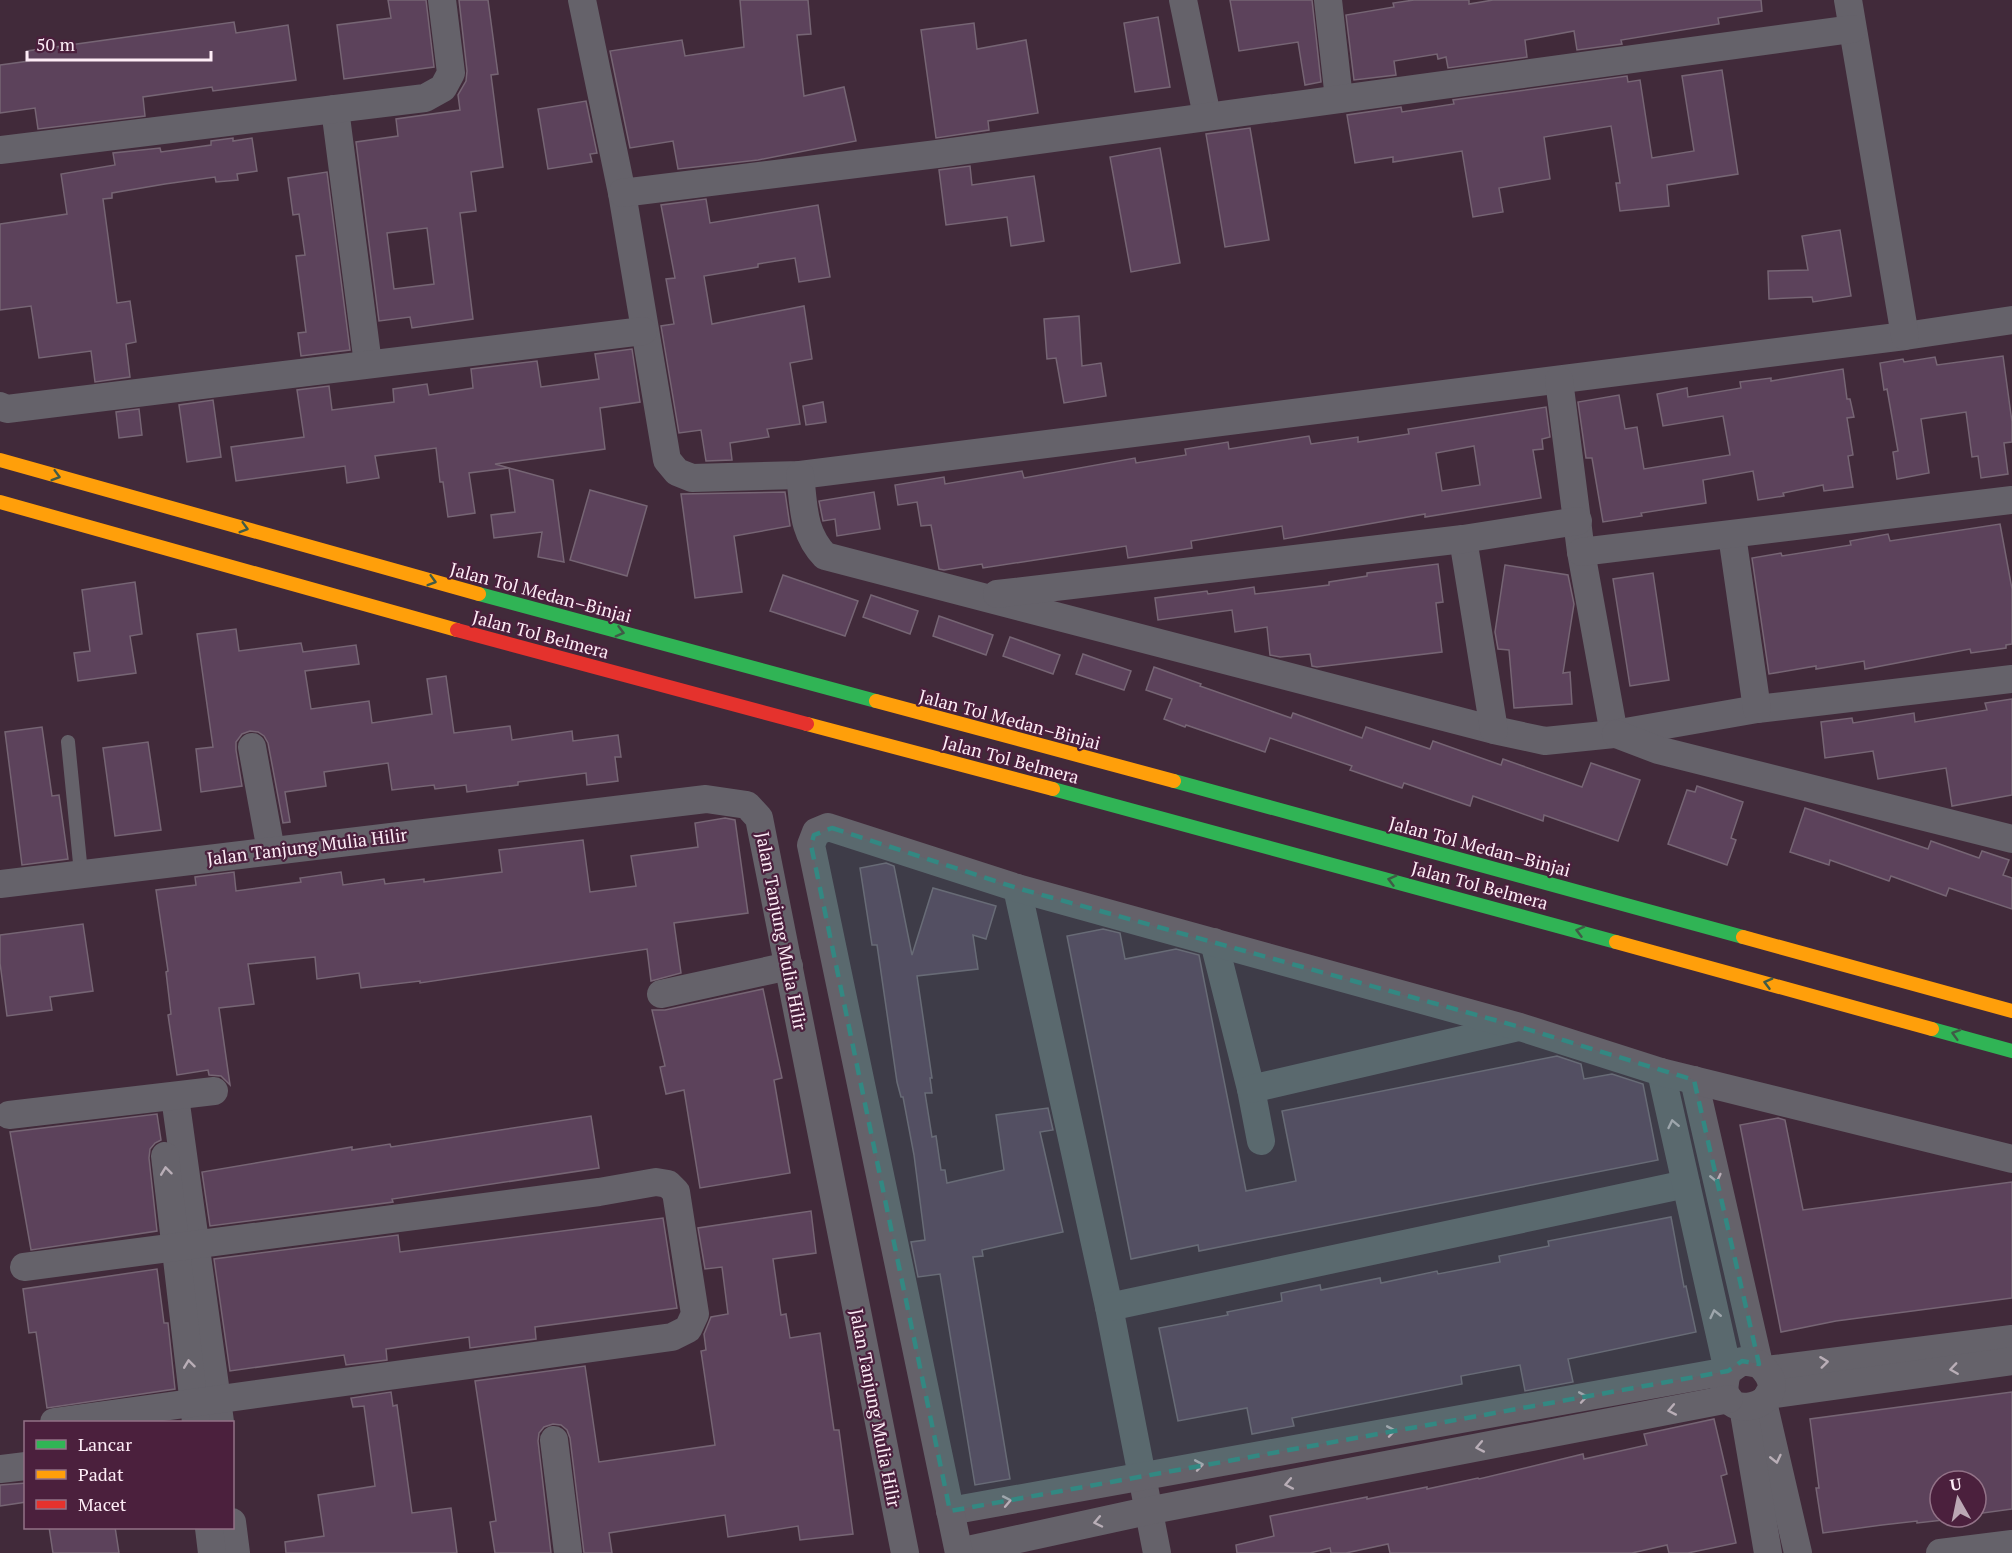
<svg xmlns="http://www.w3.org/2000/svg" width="2012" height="1553" viewBox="0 0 2012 1553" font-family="'PT Serif',serif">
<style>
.building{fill:#5c425b;stroke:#766574;stroke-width:1.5;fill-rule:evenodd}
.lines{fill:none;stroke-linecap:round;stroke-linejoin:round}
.lane{stroke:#65626a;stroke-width:14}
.street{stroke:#65626a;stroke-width:28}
.fast{stroke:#30b455;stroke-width:14}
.slow{stroke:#ff9f0a;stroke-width:14}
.jam{stroke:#e5322d;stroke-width:14}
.oneway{stroke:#405b47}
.oneway2{stroke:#b9aeb7}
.marked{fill:#338882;fill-opacity:0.2;stroke:#338882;stroke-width:4.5;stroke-dasharray:12 8;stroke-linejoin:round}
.labels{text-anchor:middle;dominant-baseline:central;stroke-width:4.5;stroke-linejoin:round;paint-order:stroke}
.street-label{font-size:18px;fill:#fdecf6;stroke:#4b203d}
</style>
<rect width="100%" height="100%" fill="#412a3a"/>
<g class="building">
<polygon points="388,0 426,0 434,67 344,79 337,25 391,18"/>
<path d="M459,0H488L498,74L491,75L503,167L471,172L476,211L460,213L473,319L412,328L410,317L379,321L356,142L398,136L396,119L460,110L458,95L466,81L467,71ZM427,228L434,284L394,289L387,233Z"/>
<polygon points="740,0 808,0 811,34 797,35 804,96 844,87 856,141 758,160 678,169 673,141 630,148 610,51 682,40 685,56 744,47"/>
<polygon points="1230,0 1312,0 1321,82 1305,85 1298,42 1239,51"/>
<polygon points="1414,0 1469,0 1469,4 1493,0 1761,0 1762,11 1718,18 1719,24 1621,40 1622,44 1577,50 1574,31 1525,40 1527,57 1448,68 1446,57 1438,59 1437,54 1394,61 1396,75 1354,80 1346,15 1394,7 1393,3"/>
<polygon points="1158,17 1170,87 1135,92 1124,23"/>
<polygon points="234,22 236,33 288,25 296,80 213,91 212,87 143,97 145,116 38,129 35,108 0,113 0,65 29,61 27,51"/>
<polygon points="974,23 977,49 1026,40 1038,113 988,121 989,130 936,138 921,30"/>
<polygon points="1722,70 1738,174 1667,185 1669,206 1620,211 1616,183 1620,183 1611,126 1544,137 1550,179 1499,188 1503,212 1473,217 1462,151 1393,162 1393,157 1355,163 1347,115 1401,107 1402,112 1454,104 1453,100 1627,76 1628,82 1640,80 1652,158 1694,151 1682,76"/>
<polygon points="586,101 597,153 590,154 592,162 548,169 538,109"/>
<polygon points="1250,128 1269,240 1225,247 1206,134"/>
<polygon points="233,138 233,141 252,138 257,171 237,174 238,180 216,182 215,177 165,184 112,193 112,198 103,199 117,303 130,301 136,342 126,344 130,377 95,382 91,351 39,358 31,306 0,310 0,224 67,214 61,174 115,165 113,153 160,148 161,152 211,145 211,141"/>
<polygon points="1160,148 1180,263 1131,272 1110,157"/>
<polygon points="970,166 972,185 1034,176 1044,241 1011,246 1007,217 946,225 939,170"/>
<polygon points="327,172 350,350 301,356 298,333 306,332 296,256 305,255 299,214 293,215 288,178"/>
<polygon points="706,199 710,223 818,205 830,277 799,282 795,258 758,264 758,267 704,276 712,324 804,306 812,359 790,363 800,424 767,429 769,437 730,443 732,460 706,461 701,430 679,433 661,326 674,324 666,279 675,278 661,205"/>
<polygon points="1840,230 1851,296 1813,302 1812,297 1769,299 1768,271 1808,270 1802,236"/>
<polygon points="1079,316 1082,366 1101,363 1106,396 1064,403 1056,358 1047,359 1044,319"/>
<polygon points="632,349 640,402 600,408 605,449 495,464 509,468 469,473 475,513 448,517 443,482 440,482 436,448 375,456 379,478 347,483 345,466 236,481 231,447 304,437 297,390 329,386 332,410 394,402 393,389 427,384 429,395 473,388 471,369 537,361 541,387 599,379 595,354"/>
<polygon points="2003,356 2012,422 2012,442 2004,443 2008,474 1981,478 1978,456 1972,457 1966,412 1921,419 1929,473 1897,479 1893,452 1898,451 1887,389 1884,390 1880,363 1903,359 1904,362 1935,357 1937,365"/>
<polygon points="1843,369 1847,399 1850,399 1854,417 1847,418 1853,455 1848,456 1853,487 1824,491 1823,485 1783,493 1784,496 1758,500 1753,471 1703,480 1706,503 1641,513 1642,516 1603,522 1592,458 1586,458 1578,402 1619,395 1625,429 1637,427 1644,469 1730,455 1723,416 1663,426 1657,394 1687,388 1688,397 1741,388 1740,382 1771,378 1771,381"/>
<polygon points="213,400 221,457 187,462 179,405"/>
<polygon points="823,402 826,422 806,425 803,406"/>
<path d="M1546,407L1550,437L1542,439L1543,449L1533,450L1541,498L1425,517V514L1284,539L1282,526L1191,541L1192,548L1128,558L1126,546L983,568L982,564L944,570L939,569L931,525L921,526L917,502L898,505L895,485L944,477L945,484L1022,471L1024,478L1135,458L1136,463L1186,455L1185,449L1228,442L1229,449L1309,436L1311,444L1358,437V442L1409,434L1408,429ZM1474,446L1480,485L1442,491L1436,453Z"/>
<polygon points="139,409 142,435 119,438 116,412"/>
<polygon points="509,468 553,480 564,562 538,557 542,532 494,538 491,515 515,512"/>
<polygon points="590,490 647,506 627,576 570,560"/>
<polygon points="785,492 790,526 734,536 742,592 695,598 681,494"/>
<polygon points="874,492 880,529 837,536 835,519 823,521 819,501"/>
<polygon points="2000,524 2012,589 2012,644 2006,645 2006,648 1971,653 1970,649 1865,669 1864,661 1816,669 1816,666 1769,674 1752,558 1781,553 1782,556 1851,545 1850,541 1888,534 1890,541"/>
<polygon points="1438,564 1443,602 1436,603 1442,652 1317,667 1312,666 1310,654 1280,657 1270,655 1267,627 1235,632 1232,610 1158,620 1155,598 1207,591 1208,594 1254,587 1255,594 1329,585 1329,582 1367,576 1367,573"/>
<polygon points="1505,565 1568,575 1574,604 1563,673 1570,672 1572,704 1514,708 1509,650 1498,649 1495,632"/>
<polygon points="1653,573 1669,680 1630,686 1613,579"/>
<polygon points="783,575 858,601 845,636 770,611"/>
<polygon points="135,582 142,634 130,636 136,673 78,681 74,653 90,651 82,590"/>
<polygon points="871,595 918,611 910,634 863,617"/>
<polygon points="939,616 993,635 986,655 933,636"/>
<polygon points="236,629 239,651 301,643 303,652 356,645 359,664 305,671 311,709 369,701 372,723 432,714 427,679 446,676 454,733 510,726 512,740 572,731 573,741 618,735 621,757 615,757 618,781 587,785 586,773 518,782 518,785 467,792 466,785 435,789 434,785 392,790 388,763 324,772 326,786 285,792 290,822 283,823 268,743 264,736 258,732 250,731 242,734 236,742 236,750 242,786 201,792 196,749 213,747 197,634"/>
<polygon points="1010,637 1060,655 1053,674 1003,656"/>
<polygon points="1083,654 1131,671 1124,690 1076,674"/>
<polygon points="1154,667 1201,684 1200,686 1291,718 1293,713 1362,738 1366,727 1430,749 1433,741 1501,765 1503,759 1582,787 1591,763 1640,780 1618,841 1544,815 1543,821 1473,796 1470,806 1404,783 1402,788 1350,770 1352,766 1270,738 1265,752 1186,725 1185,727 1164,719 1172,699 1146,690"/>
<polygon points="2012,699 2012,795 1952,806 1946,768 1878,779 1873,751 1825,758 1821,722 1852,718 1853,723 1914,713 1915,722 1987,710 1985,703"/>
<polygon points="42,727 52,796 59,795 68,859 22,865 5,732"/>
<polygon points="148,742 161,830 115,836 103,748"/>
<polygon points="1697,786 1743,802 1731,838 1736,840 1727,865 1668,844 1687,790 1695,792"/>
<polygon points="1805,808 1928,849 1931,841 1979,858 1982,851 2009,860 2003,875 2012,878 2012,909 1949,888 1946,896 1891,876 1889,881 1830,860 1829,865 1790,852"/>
<polygon points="725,818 735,820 748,913 674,923 681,973 651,981 647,949 420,983 420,981 361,988 359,973 317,979 315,957 248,964 254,1004 219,1008 230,1085 221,1076 209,1075 208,1070 177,1075 168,1015 171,1014 166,972 168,971 156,890 196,885 195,877 234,872 236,891 301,882 300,878 341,872 343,885 384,879 385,884 424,879 424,882 502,872 499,850 583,840 590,892 636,886 631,856 698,847 695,823"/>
<polygon points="886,863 894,866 912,955 933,888 996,906 986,939 973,935 978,969 917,976 932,1078 930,1078 932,1093 925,1093 932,1137 936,1136 941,1170 945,1170 947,1183 1004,1170 996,1115 1048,1108 1053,1130 1040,1132 1063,1232 982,1250 983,1256 973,1257 1010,1479 975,1485 940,1274 918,1277 911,1242 925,1240 914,1155 903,1097 901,1097 897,1082 877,945 872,945 860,868"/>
<polygon points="83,924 93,991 50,997 52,1010 7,1016 0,963 0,935"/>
<polygon points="1103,929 1120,933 1125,959 1176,949 1199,955 1246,1191 1296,1181 1282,1111 1557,1056 1581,1064 1584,1079 1612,1074 1643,1084 1658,1160 1199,1251 1198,1245 1131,1259 1067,936"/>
<polygon points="763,989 782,1078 774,1080 790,1173 700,1188 684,1090 666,1094 660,1067 665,1066 652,1010 665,1010"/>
<polygon points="157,1114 161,1140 155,1143 150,1149 149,1158 157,1231 31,1250 10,1132"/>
<polygon points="591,1116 599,1168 392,1199 393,1202 210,1226 202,1172 352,1147 352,1150 390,1144 391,1147"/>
<polygon points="1778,1118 1785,1120 1803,1210 2012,1182 2012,1298 1836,1321 1781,1332 1740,1125"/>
<polygon points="811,1211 816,1253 773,1259 781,1315 786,1314 790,1338 820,1333 834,1430 839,1430 853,1534 800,1540 798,1526 728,1537 725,1515 609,1533 612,1553 584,1553 570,1438 567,1430 561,1425 553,1424 544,1427 539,1433 538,1441 551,1553 495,1553 490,1522 496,1521 475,1381 585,1366 599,1462 715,1445 701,1351 706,1350 704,1334 711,1317 728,1314 722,1267 705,1269 698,1228"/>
<polygon points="1671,1217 1684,1287 1686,1286 1696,1332 1568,1359 1573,1382 1525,1391 1520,1365 1461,1376 1462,1384 1292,1418 1294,1426 1252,1434 1247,1408 1178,1421 1159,1328 1228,1315 1227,1312 1282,1301 1281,1293 1320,1285 1321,1290 1380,1278 1381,1283 1437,1271 1438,1274 1500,1262 1499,1256 1549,1246 1548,1241"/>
<polygon points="663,1218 677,1308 535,1327 536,1339 470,1348 469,1337 386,1349 387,1360 346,1365 344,1355 230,1371 214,1259 398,1235 400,1252"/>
<polygon points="157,1269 164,1323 168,1323 175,1389 47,1408 36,1332 29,1333 23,1289"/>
<polygon points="391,1392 393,1406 397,1405 412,1513 451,1508 457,1553 286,1553 285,1542 324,1536 318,1495 375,1486 364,1406 353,1407 351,1398"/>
<polygon points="2012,1392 2012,1509 1976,1514 1976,1481 1940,1481 1940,1517 1952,1517 1952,1519 1917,1523 1917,1521 1882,1525 1823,1533 1816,1488 1819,1488 1810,1419"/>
<polygon points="1714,1419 1727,1474 1721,1476 1736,1543 1688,1553 1669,1553 1667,1545 1632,1553 1390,1553 1388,1544 1346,1553 1331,1553 1330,1548 1310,1553 1237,1553 1236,1545 1274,1536 1270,1516 1367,1497 1367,1499 1427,1487 1427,1489 1478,1478 1479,1479 1583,1454 1584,1459 1647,1445 1644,1434"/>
<polygon points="26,1483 26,1502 0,1506 0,1485"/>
<polygon points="49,1527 115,1527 119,1553 53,1553"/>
</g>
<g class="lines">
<polyline class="lane" points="68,742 81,873"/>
<g class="street">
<polyline points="582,0 622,193 667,460 677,472 692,478 800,475 1905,336 2012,320"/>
<polyline points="1183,0 1207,116"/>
<polyline points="1328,0 1339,99"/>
<polyline points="1848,0 1905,336"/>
<polyline points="335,109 368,364"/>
<polyline points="0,150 425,98 443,88 451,73 442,0"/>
<polyline points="622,193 937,154 1852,29"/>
<polyline points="1559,380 1581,552 1614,734"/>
<polyline points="0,406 7,409 643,331"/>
<path d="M800,475C804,506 802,532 825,556L1494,730L1545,741L1614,734L1757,709L2012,679"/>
<polyline points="1732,535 1757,709"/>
<polyline points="1463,539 1494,730"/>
<polyline points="1581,552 2012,500"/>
<polyline points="997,594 1463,539 1578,521"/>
<polyline points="1616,734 1658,750 2012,839"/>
<polyline points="252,747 271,851"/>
<polyline points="0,884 706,799 747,805 759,818 905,1553"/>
<polyline points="1017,888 1109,1307 1157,1553"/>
<polyline points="1214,942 1251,1089 1261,1141"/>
<polyline points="661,994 789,966"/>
<polyline points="1694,1080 1759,1364"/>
<polyline points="1251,1089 1518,1027"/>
<polyline points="175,1097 220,1422"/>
<polyline points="9,1115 214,1091"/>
<polyline points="165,1156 196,1422"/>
<polyline points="24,1267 599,1192 656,1182 668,1184 676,1192 695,1314 688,1329 672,1337 54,1422"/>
<polyline points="1109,1307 1686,1184"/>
<polyline points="1766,1370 2012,1339"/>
<polyline points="1768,1395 2012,1361"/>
<polyline points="1763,1402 1798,1553"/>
<polyline points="1743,1407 1768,1553"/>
<polyline points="554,1440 568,1553"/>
<polyline points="0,1469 26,1466"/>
<path d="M950,1511L1728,1371L1742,1361L1759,1364C1806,1406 1705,1431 1728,1371L1661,1072"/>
<polyline points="232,1522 236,1553"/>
<polyline points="209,1528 212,1553"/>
<polyline points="959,1552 1147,1511 1729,1399"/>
<polyline points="959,1553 811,845 816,832 828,827 1017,888 1520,1027 1661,1072 2012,1159"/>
<polyline points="1940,1553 2012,1544"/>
</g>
<g class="fast">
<polyline points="479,594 876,701"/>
<polyline points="1174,781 1743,937"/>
<polyline points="1053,789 1616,942"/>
<polyline points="1932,1029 2012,1051"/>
</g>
<g class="slow">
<polyline points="0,460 479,594"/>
<polyline points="0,502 457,630"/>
<polyline points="876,701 1174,781"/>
<polyline points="807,724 1053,789"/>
<polyline points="1743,937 2012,1011"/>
<polyline points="1616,942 1932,1029"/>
</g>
<polyline class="jam" points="457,630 807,724"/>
</g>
<defs><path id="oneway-chevron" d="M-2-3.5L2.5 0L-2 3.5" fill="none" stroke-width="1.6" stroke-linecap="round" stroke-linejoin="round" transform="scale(1.5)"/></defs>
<g class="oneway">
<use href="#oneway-chevron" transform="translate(56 476) rotate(16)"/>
<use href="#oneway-chevron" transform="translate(244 528) rotate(16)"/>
<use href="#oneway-chevron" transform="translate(432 581) rotate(16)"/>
<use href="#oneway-chevron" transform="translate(620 632) rotate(15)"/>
<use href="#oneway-chevron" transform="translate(1392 880) rotate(-165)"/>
<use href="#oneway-chevron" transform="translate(1580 931) rotate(-165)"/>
<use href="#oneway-chevron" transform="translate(1768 983) rotate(-165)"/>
<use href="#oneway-chevron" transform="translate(1956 1034) rotate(-164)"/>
</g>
<g class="oneway2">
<use href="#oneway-chevron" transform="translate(1673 1124) rotate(-102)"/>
<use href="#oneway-chevron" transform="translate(166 1171) rotate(-97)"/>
<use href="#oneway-chevron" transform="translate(1716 1178) rotate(77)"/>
<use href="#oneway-chevron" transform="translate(1715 1314) rotate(-103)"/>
<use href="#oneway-chevron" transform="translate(1824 1362) rotate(-7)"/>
<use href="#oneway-chevron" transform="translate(189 1364) rotate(-97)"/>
<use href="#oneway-chevron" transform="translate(1954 1369) rotate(172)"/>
<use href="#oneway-chevron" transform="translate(1583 1397) rotate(-10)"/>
<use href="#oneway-chevron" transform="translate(1672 1410) rotate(169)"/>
<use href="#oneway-chevron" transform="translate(1391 1431) rotate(-10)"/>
<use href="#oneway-chevron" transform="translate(1480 1447) rotate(169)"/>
<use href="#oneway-chevron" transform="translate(1776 1459) rotate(77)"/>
<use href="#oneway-chevron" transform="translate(1199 1465) rotate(-10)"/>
<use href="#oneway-chevron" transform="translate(1289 1484) rotate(169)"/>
<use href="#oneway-chevron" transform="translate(1007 1501) rotate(-11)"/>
<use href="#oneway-chevron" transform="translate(1098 1522) rotate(168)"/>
</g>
<path class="marked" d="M832,828L1017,888L1520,1027L1694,1080L1759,1364L1742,1361L1728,1371L950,1511L811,845L814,835Z"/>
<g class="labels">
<g class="street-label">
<text transform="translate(541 592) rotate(15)">Jalan Tol Medan–Binjai</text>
<text transform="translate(541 634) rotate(15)">Jalan Tol Belmera</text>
<text transform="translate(1010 719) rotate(15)">Jalan Tol Medan–Binjai</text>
<text transform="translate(1011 759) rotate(15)">Jalan Tol Belmera</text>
<text transform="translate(307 846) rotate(-7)">Jalan Tanjung Mulia Hilir</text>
<text transform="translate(1480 846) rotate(15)">Jalan Tol Medan–Binjai</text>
<text transform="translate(1480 885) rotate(15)">Jalan Tol Belmera</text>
<text transform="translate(782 931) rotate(79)">Jalan Tanjung Mulia Hilir</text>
<text transform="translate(876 1408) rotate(79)">Jalan Tanjung Mulia Hilir</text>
</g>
</g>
<rect x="24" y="1421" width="210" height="108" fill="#4b203d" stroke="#927287" stroke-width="1.5"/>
<rect x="36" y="1440" width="30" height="9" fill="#30b455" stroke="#927287" stroke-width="1.5"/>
<text x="78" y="1451" font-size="18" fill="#fdecf6">Lancar</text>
<rect x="36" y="1470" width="30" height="9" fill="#ff9f0a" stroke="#927287" stroke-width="1.5"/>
<text x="78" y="1481" font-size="18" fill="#fdecf6">Padat</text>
<rect x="36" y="1500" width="30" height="9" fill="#e5322d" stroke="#927287" stroke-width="1.5"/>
<text x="78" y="1511" font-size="18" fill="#fdecf6">Macet</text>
<g transform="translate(1958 1499) rotate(351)"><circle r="28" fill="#4b203d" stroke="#927287" stroke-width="1.5"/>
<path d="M0-4.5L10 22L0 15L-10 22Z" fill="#bba8b4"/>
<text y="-9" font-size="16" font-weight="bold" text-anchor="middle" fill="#fdecf6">U</text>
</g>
<path d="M27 51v9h184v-9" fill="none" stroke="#fdecf6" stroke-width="3"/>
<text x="36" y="51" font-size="18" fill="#fdecf6" stroke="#4b203d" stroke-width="4.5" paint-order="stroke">50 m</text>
</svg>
